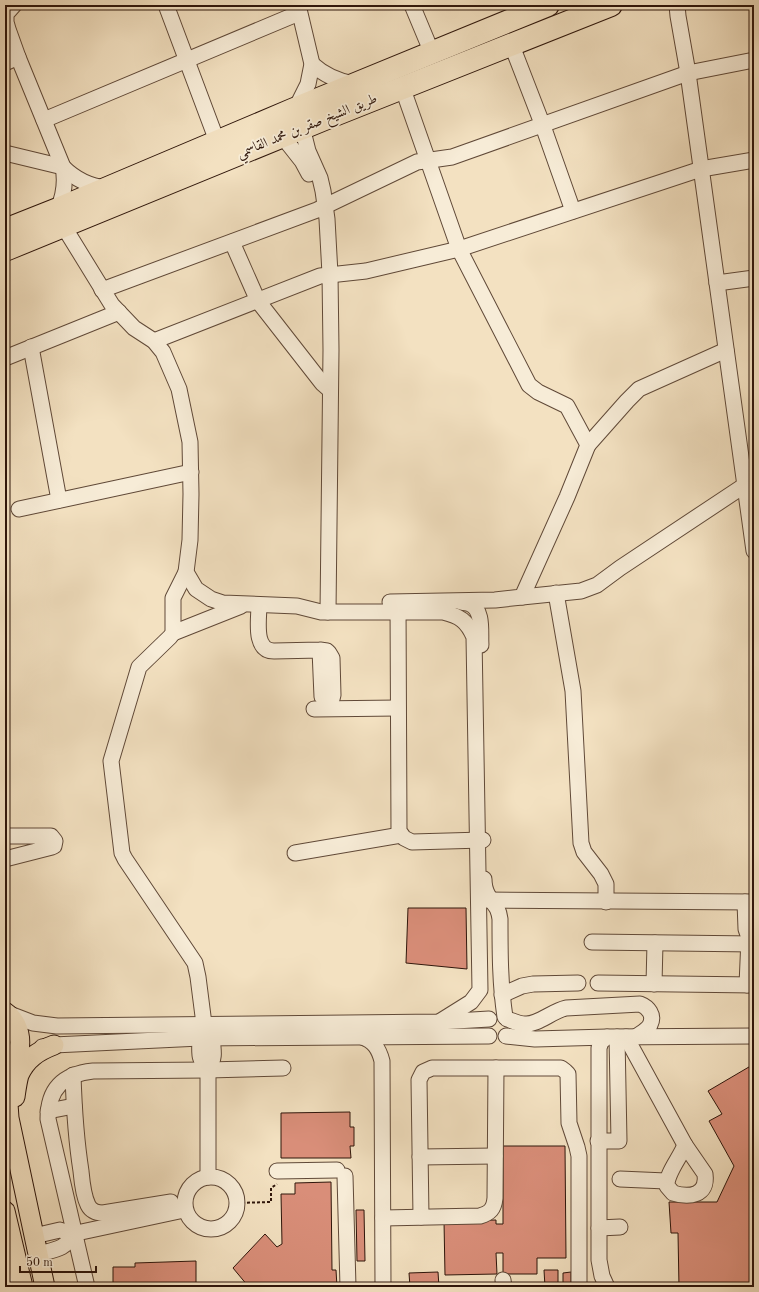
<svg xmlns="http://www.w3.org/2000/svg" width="759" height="1292" viewBox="0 0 759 1292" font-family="'Old Standard TT',Amiri,serif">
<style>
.building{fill:#d98e79;stroke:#2f160b}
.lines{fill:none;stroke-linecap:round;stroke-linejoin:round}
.minor-casing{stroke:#604938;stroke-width:17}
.major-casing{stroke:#2f160b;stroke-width:21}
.highway-casing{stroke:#2f160b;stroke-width:24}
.path{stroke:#2f160b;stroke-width:2;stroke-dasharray:3 2;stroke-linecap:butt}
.minor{stroke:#f7ecd7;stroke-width:15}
.major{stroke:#f3e1c1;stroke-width:19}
.highway{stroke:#f3e1c1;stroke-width:22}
.labels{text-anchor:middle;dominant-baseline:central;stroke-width:3.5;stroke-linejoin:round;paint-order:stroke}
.street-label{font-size:14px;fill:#2f160b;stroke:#f7ecd7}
</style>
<rect width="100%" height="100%" fill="#f3e1c1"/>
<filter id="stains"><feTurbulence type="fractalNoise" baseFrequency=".005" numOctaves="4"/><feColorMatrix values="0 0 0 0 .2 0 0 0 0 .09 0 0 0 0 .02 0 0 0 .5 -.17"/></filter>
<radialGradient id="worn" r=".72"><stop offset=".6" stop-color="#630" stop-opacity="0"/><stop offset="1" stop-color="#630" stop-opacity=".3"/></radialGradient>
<g class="building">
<polygon points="408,908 466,908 467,969 406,963"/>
<polygon points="754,1064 754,1287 679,1287 678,1233 671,1233 669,1202 717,1202 734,1166 709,1121 722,1114 708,1091"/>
<polygon points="350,1112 350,1127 354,1127 354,1146 350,1146 351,1158 281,1158 281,1113"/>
<polygon points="503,1146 565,1146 566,1258 537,1258 537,1274 503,1274 503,1253 496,1253 497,1274 445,1275 444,1221 496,1220 496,1224 503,1224"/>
<polygon points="331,1182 332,1270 336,1270 337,1287 214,1287 248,1286 233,1268 265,1234 277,1247 282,1244 281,1194 295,1194 295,1183"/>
<polygon points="356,1210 364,1210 365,1261 357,1261"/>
<polygon points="196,1261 196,1287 108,1287 108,1284 113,1284 113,1267 135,1267 135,1263"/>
<polygon points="544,1270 558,1270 558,1287 545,1287"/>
<polygon points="438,1272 439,1287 410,1287 409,1273"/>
<polygon points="571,1272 571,1287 563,1287 563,1273"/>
</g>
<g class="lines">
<defs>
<g id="minor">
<path d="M14,5L6,14V22L8,29L18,57L63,167C66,182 64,195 58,209"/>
<polyline points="166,5 217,141"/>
<polyline points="412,5 432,53"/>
<polyline points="677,5 678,16 688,73 754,551"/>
<polyline points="514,51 543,126 573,211"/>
<polyline points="5,63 18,57"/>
<path d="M312,64C324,75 337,81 354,84"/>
<polyline points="293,110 299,102 308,84 312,64 298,5"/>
<polyline points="44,120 299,13"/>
<polyline points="304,135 308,151 320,178 323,191 327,219 330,274 331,350 328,612"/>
<polyline points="287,142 302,161 309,174"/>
<path d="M5,153L63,167C75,179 88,186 106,188"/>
<path d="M64,227L112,305L134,328L154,341L163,352L179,389L190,442L191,494L190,540L186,572L196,589L211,599L223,603L297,606L321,612H443C460,616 467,621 474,637L480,990L471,1002L439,1022"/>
<polyline points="232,242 258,301 322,383 330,390"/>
<polyline points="717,283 754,278"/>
<polyline points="102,290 317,210 417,162 452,157 688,73 754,60"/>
<polyline points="154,341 320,276 366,271 459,249 701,169 754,160"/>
<polyline points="31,347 59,500"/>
<polyline points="5,358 119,312"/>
<polyline points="588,445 627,401 639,389 726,350"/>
<polyline points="19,509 191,472"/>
<polyline points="186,572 173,598 173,633 170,637 139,667 111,761 122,853 125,859 195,963 198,977 204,1024"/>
<polyline points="556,593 573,691 581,843 584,852 601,874 606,884 606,902"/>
<polyline points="522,597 581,591 597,585 620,568 745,485"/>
<polyline points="390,602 495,600 522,597 567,497 588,445 567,406 538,392 529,385 459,249 405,95"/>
<path d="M461,602C464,603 468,603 470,604C484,610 480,633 481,645"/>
<polyline points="398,603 399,831 404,838 412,842 483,840"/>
<path d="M259,605C259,619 253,651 274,651L320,650L327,651L329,653L332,658L333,695L332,699L327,701L322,697L320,650"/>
<polyline points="173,633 241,606"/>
<polyline points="314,709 398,708"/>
<polyline points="5,836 51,836 55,841 54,846 52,847 5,859"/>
<polyline points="295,853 401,835"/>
<path d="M484,879C484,884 485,890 488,895C494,906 498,905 500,919C500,952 500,984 505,1017"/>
<polyline points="485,900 754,902"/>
<polyline points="745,902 746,929 749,938 747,985"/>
<polyline points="592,942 754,944"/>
<polyline points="598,983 754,985"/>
<polyline points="654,984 655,943"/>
<polyline points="502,995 522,986 533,984 578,983"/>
<polyline points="7,1013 33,1023 57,1026 439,1022 489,1019"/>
<path d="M507,1019C513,1021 519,1024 525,1024C538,1025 552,1011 566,1008L640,1004C648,1007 655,1015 650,1025C647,1030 641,1033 637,1036"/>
<polyline points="506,1036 535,1039 607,1037"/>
<path d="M362,1037C374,1041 379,1049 382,1061L383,1287"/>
<polyline points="626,1037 685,1145"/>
<path d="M200,1038C200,1048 197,1062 208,1067"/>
<polyline points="42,1047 54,1045 200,1038 489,1036"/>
<path d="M73,1075C74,1107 76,1139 81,1171C82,1182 83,1195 88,1205C91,1211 97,1213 103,1213L171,1202"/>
<polyline points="48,1111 74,1106"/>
<polyline points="598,1141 619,1141 617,1037"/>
<path d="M685,1145L705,1174C708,1196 689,1198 673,1193L667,1186C666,1174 680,1158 685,1145Z"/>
<polyline points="420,1157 495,1156"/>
<polyline points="277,1171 337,1170"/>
<polyline points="345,1176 348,1287"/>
<circle cx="211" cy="1203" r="26"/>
<path d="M208,1177V1067C216,1060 213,1048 212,1038"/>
<polyline points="620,1179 666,1181"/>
<polyline points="421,1217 419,1080 423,1072 432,1068 561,1068 565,1071 568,1074 569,1123 577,1147 579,1156 579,1287"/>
<path d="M383,1218L480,1216C490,1213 494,1209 495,1198L496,1068"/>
<polyline points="599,1228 620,1227"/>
<polyline points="34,1236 60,1230 72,1234 184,1210"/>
<path d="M38,1254C52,1250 67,1250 72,1234"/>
<polyline points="5,1279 21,1279"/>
<polyline points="503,1280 504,1287"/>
<path d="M87,1287L48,1119C48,1088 64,1074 93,1071L208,1070L283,1068"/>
<polyline points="607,1287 602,1276 599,1260 599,1048 601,1042 607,1037 754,1036"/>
</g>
<g id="major">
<path d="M5,1012C25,1026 24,1058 6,1074"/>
<polyline points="8,1072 7,1090 9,1118 45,1287"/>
<path d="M15,1097C16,1090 17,1082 19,1075C26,1059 38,1051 54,1045"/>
<polyline points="5,1211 23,1287"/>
</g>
<g id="highway">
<polyline points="5,230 58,209 292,110 548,5"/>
<polyline points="5,250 332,116 611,5"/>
</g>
</defs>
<use href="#minor" class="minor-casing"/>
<use href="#major" class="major-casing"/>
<use href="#highway" class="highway-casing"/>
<polyline class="path" points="237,1203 271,1202 271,1188 277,1184"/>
<use href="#minor" class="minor"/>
<use href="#major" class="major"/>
<use href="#highway" class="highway"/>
</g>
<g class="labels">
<g class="street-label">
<text transform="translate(307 126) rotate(-22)">طريق الشيخ صقر بن محمد القاسمي</text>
</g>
</g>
<rect width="759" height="1292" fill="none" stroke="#f3e1c1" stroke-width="20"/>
<rect x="6" y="6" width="747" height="1280" fill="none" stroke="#2f160b" stroke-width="2"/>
<rect x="10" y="10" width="739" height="1272" fill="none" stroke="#2f160b"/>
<path d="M20 1266v6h76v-6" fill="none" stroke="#2f160b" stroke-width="2"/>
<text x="26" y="1266" font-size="12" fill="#2f160b" stroke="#f7ecd7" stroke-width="3" paint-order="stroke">50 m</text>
<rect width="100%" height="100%" filter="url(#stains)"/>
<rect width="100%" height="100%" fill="url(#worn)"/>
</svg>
